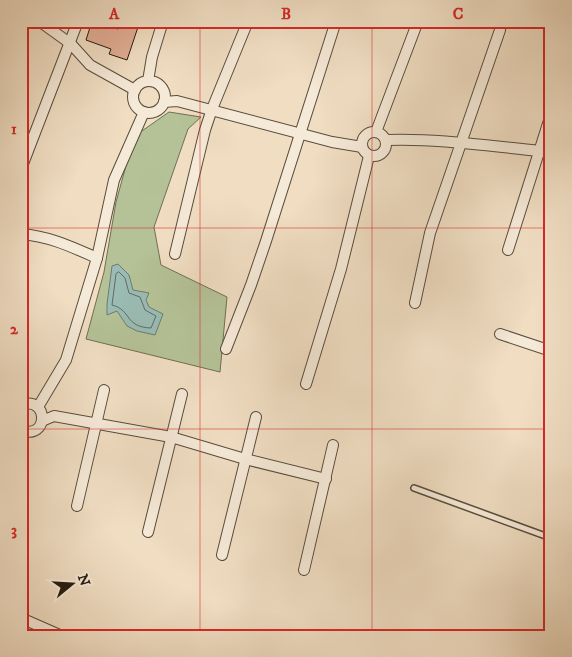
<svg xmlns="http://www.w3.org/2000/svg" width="572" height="657" viewBox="0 0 572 657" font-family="'IM FELL DW Pica',serif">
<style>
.green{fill:#b5c297;stroke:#6e7054}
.water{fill:#9abcb4;stroke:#6c7c73}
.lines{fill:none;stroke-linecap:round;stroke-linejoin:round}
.shore{stroke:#606c62;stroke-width:1}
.building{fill:#e1ad95;stroke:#261d11}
.service-casing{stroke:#584d3d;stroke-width:8}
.minor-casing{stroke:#584d3d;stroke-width:12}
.service{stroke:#f5e9d7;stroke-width:5}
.minor{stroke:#f5e9d7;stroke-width:10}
.grid{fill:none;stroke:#d62828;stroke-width:1;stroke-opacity:0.55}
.neatline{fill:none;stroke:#d62828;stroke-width:2}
.grid-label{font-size:16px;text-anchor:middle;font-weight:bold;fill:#d62828}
</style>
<rect width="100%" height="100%" fill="#f0ddc2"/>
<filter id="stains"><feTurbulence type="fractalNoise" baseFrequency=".004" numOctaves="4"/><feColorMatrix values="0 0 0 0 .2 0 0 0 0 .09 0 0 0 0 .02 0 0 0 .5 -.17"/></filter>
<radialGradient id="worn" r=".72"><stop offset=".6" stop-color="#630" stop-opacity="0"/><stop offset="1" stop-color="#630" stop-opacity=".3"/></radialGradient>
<polygon class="green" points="169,112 201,117 188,129 154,227 161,265 227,297 220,372 86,339 104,272 116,202 129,155 139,133"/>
<polygon class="water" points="118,264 129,275 133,290 149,293 146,300 149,307 163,314 155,335 137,331 127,326 117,311 107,315 107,304 112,266"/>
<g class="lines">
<path class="shore" d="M119,272L125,278L129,293L140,297L145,310L156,316L151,328C124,327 132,310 112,305L116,274Z"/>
</g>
<polygon class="building" points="92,21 118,29 120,21 140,21 127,60 109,54 111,49 86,40"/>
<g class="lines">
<defs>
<polyline id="service" points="414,488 551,538"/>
<g id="minor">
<polyline points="39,21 71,44 90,65 135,90"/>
<polyline points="148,81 152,57 163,21"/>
<circle cx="149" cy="97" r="16"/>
<polyline points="164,102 177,101 332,142 362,147"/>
<circle cx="374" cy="144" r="12"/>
<polyline points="376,132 418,21"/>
<path d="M386,140C437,138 489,146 540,151L551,154"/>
<polyline points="21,169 78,21"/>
<path d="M21,234C49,236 72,247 97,258"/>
<polyline points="508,250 551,114"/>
<polyline points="175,254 205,130 212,109 248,21"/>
<polyline points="415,303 430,233 500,30"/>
<polyline points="500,334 551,351"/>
<polyline points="226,349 251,285 266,241 336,21"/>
<polyline points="306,384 341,269 369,156"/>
<path d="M21,405C49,395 49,441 21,430"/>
<polyline points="38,407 66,360 97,258 114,180 144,112"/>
<polyline points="42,421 54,416 171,437 245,459 326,479"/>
<polyline points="77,506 104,390"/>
<polyline points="148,532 182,394"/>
<polyline points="222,555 256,417"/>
<polyline points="304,570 333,445"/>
<polyline points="21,618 62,636"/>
</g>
</defs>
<use href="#service" class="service-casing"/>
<use href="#minor" class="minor-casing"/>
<use href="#service" class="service"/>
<use href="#minor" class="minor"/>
</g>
<path class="grid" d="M200,21V636M372,21V636M21,228H551M21,429H551"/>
<rect width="572" height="657" fill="none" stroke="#f0ddc2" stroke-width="55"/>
<g transform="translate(72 584) rotate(72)" stroke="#f5e9d7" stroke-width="4" paint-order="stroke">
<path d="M0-4L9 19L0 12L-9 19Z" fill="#261d11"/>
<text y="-8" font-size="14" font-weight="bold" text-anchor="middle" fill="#261d11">N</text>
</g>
<rect x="28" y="28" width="516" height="602" class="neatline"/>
<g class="grid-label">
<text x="114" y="19">A</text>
<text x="286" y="19">B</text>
<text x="458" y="19">C</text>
<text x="14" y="134">1</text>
<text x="14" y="334">2</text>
<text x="14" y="535">3</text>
</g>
<rect width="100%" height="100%" filter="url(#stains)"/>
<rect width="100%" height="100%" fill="url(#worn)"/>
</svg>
